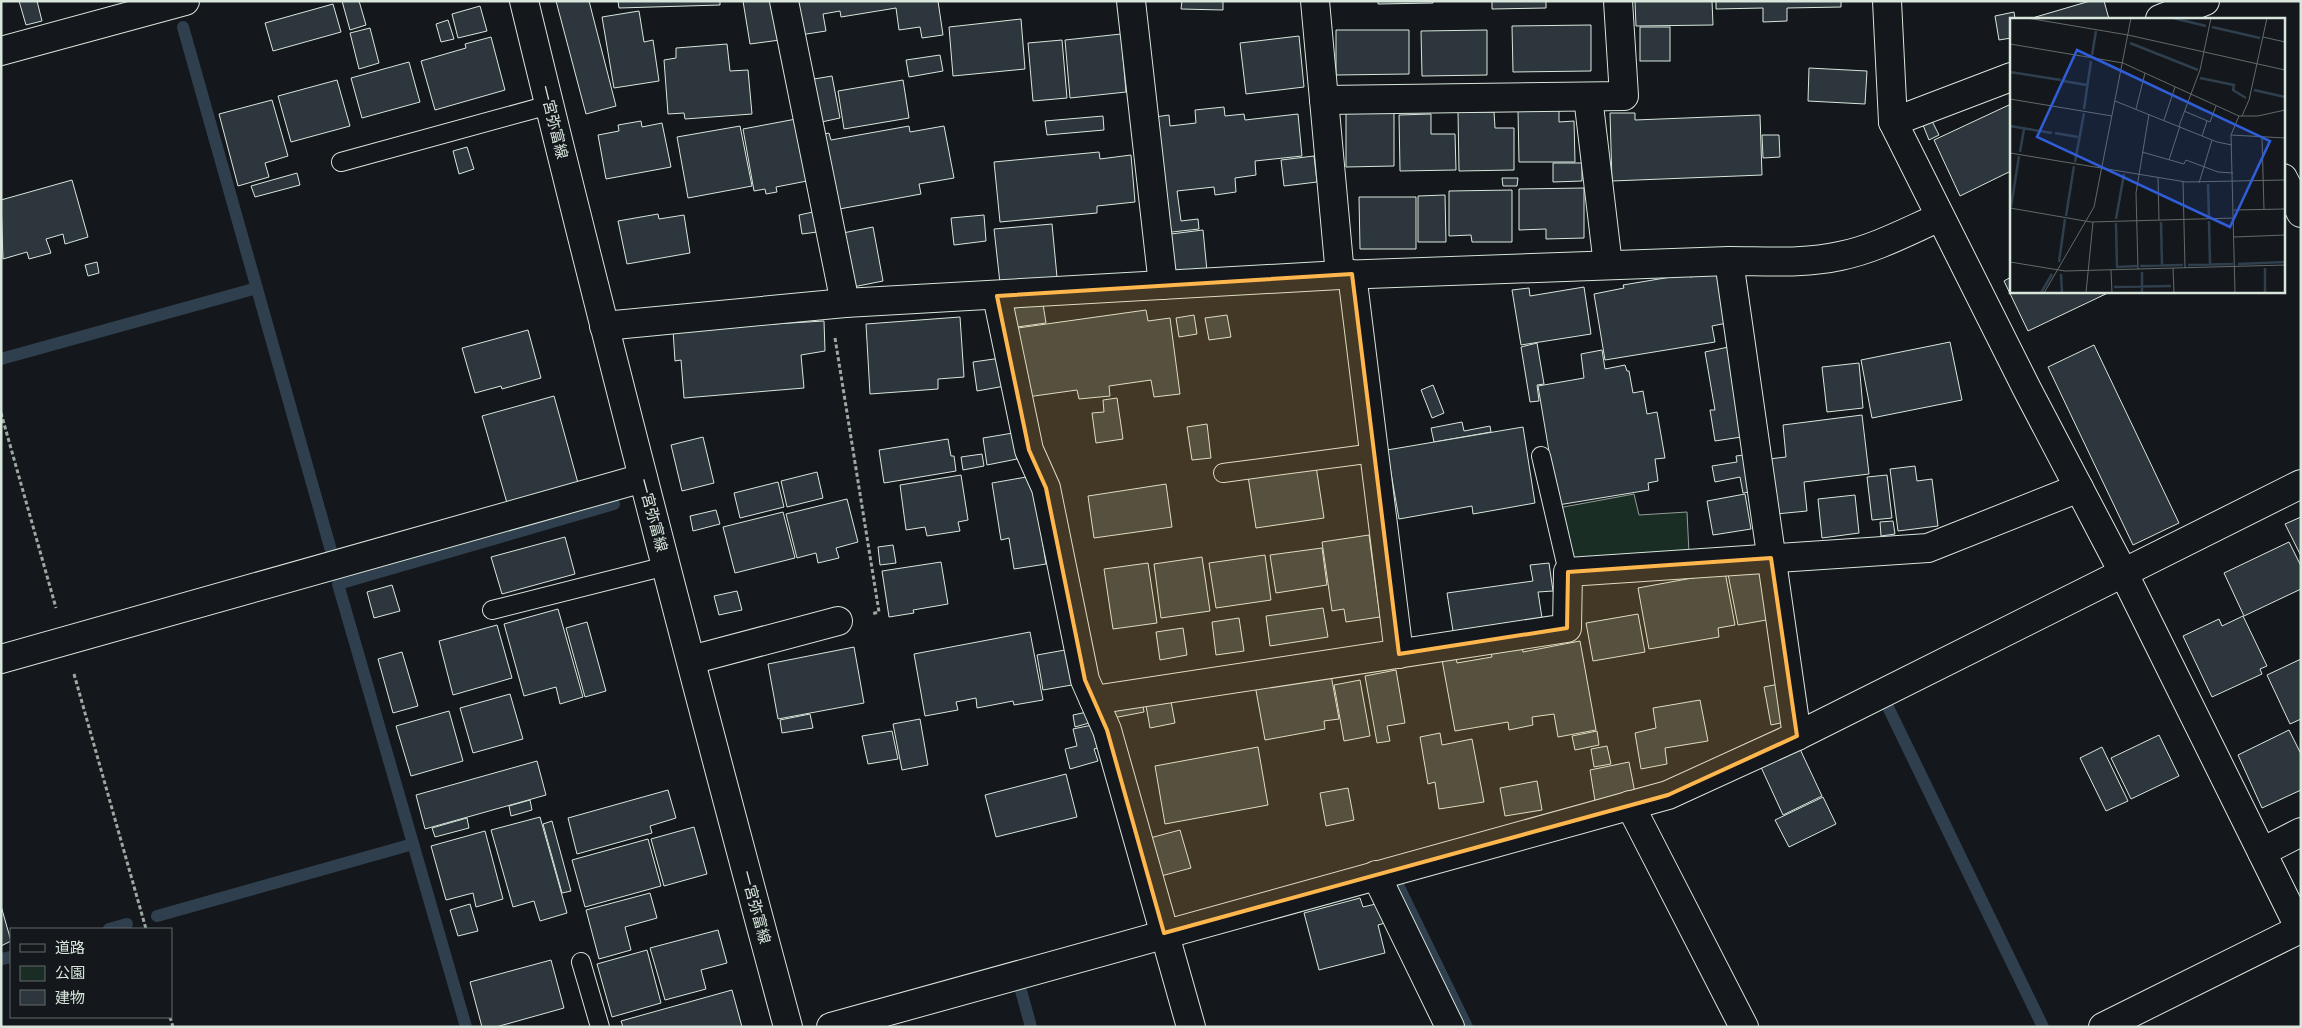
<svg xmlns="http://www.w3.org/2000/svg" width="2302" height="1028" viewBox="0 0 2302 1028" font-family="'Source Serif 4','Noto Sans JP',serif">
<style>
.green{fill:#1a2d24;stroke:#939e99}
.lines{fill:none;stroke-linecap:round;stroke-linejoin:round}
.stream{stroke:#2f3f4d;stroke-width:12}
.building{fill:#2c363c;stroke:#d8e6dc}
.service-casing{stroke:#d8e6dc;stroke-width:20}
.minor-casing{stroke:#d8e6dc;stroke-width:30}
.secondary-casing{stroke:#d8e6dc;stroke-width:30}
.path{stroke:#9da8a2;stroke-width:3;stroke-dasharray:4 2.5;stroke-linecap:butt}
.service{stroke:#14181c;stroke-width:18}
.minor{stroke:#14181c;stroke-width:28}
.secondary{stroke:#14181c;stroke-width:28}
.marked{fill:#ffb74d;fill-opacity:0.2;stroke:#ffb74d;stroke-width:4;stroke-linejoin:round}
.labels{text-anchor:middle;dominant-baseline:central;stroke-width:4;stroke-linejoin:round;paint-order:stroke}
.street-label{font-size:15px;fill:#d8e6dc;stroke:#14181c}
.inset-river{fill:none;stroke:#2f3f4d;stroke-width:2.5}
.inset-road{fill:none;stroke:#626a69;stroke-width:1}
.view{fill:#305dd8;fill-opacity:0.15;stroke:#305dd8;stroke-width:2.5}
.inset-edge{fill:none;stroke:#d8e6dc;stroke-width:2.5}
</style>
<rect width="100%" height="100%" fill="#14181c"/>
<polygon class="green" points="1634,494 1639,515 1687,512 1689,553 1569,560 1558,508"/>
<g class="lines">
<g class="stream">
<polyline points="183,27 332,554"/>
<polyline points="1,359 257,288"/>
<polyline points="1887,705 2043,1027"/>
<polyline points="1398,885 1467,1027"/>
<polyline points="157,916 413,844"/>
<polyline points="109,929 127,924"/>
<polyline points="1,959 11,957"/>
<polyline points="1020,987 1031,1027"/>
<polyline points="466,1027 338,584 614,504"/>
</g>
</g>
<g class="building">
<polygon points="19,1 37,1 42,21 26,25"/>
<polygon points="342,1 359,1 366,25 350,30"/>
<polygon points="556,1 589,1 616,106 586,114"/>
<polygon points="618,1 720,1 720,5 619,8"/>
<polygon points="743,1 774,1 780,40 750,44"/>
<polygon points="794,1 938,1 943,35 922,38 920,27 899,30 896,8 841,17 840,11 823,14 826,31 800,35"/>
<polygon points="1182,1 1223,1 1223,10 1181,9"/>
<polygon points="1378,1 1433,1 1433,3 1378,4"/>
<polygon points="1492,1 1546,1 1546,8 1492,9"/>
<polygon points="1635,1 1712,1 1713,25 1636,26"/>
<polygon points="1716,1 1841,1 1841,7 1787,8 1787,21 1763,22 1763,8 1716,9"/>
<polygon points="2090,1 2104,1 2109,19 2029,19"/>
<polygon points="333,4 341,32 273,51 265,23"/>
<polygon points="480,6 487,31 458,38 452,14"/>
<polygon points="639,11 644,42 653,40 659,81 614,88 602,17"/>
<polygon points="2014,12 2015,19 2011,19 2011,38 1999,40 1995,16"/>
<polygon points="1021,19 1025,69 953,76 949,27"/>
<polygon points="448,20 454,39 441,42 436,24"/>
<polygon points="1591,25 1591,71 1513,72 1512,26"/>
<rect x="1640" y="27" width="30" height="34"/>
<polygon points="370,28 379,63 359,69 350,33"/>
<polygon points="1336,30 1409,30 1409,74 1336,75"/>
<polygon points="1487,30 1487,75 1422,76 1421,31"/>
<polygon points="1121,34 1126,92 1070,98 1065,40"/>
<polygon points="1299,36 1304,87 1246,94 1240,43"/>
<polygon points="491,37 505,90 435,110 421,61 466,48 465,44"/>
<polygon points="1062,40 1067,98 1033,101 1028,43"/>
<polygon points="727,44 730,71 748,70 752,114 685,119 684,113 668,114 664,60 676,58 676,48"/>
<polygon points="940,55 943,71 909,77 906,60"/>
<polygon points="409,62 420,102 362,118 351,78"/>
<polygon points="1809,68 1867,71 1865,104 1808,101"/>
<polygon points="832,76 840,118 817,123 808,80"/>
<polygon points="337,80 350,126 291,142 278,96"/>
<polygon points="903,80 909,118 844,129 838,91"/>
<polygon points="272,100 288,156 265,163 269,177 238,186 219,114"/>
<polygon points="2011,104 2011,171 1960,196 1934,140"/>
<polygon points="1224,107 1225,116 1244,114 1245,120 1298,114 1302,156 1255,161 1256,175 1235,178 1236,192 1215,195 1214,187 1177,191 1181,221 1198,219 1199,229 1163,233 1155,117 1169,115 1170,126 1196,123 1195,110"/>
<polygon points="1559,110 1559,122 1574,121 1575,162 1519,162 1518,111"/>
<polygon points="1394,111 1394,166 1346,167 1346,112"/>
<polygon points="1458,112 1494,112 1495,128 1514,128 1514,170 1459,171"/>
<polygon points="1610,113 1635,113 1635,120 1760,115 1762,175 1612,181"/>
<polygon points="1431,114 1431,134 1455,134 1456,170 1400,171 1399,115"/>
<polygon points="1103,116 1104,130 1047,135 1045,121"/>
<polygon points="796,119 807,181 776,187 777,192 766,194 765,189 754,191 743,129"/>
<polygon points="641,121 642,127 662,123 671,167 606,179 598,135 619,131 618,125"/>
<polygon points="1932,121 1939,135 1929,140 1923,125"/>
<polygon points="740,126 752,186 688,198 677,137"/>
<polygon points="909,126 910,132 944,126 954,178 919,184 921,194 834,210 820,135 829,133 831,140"/>
<polygon points="1762,135 1779,135 1780,157 1763,158"/>
<polygon points="467,147 474,169 459,174 453,151"/>
<polygon points="1099,152 1100,159 1131,155 1135,202 1097,206 1097,213 1000,222 994,162"/>
<polygon points="1314,156 1317,182 1284,186 1281,160"/>
<polygon points="1553,163 1582,163 1582,181 1553,182"/>
<polygon points="297,173 300,185 255,197 251,186"/>
<polygon points="1502,178 1518,178 1517,186 1503,186"/>
<polygon points="72,180 88,237 65,244 63,234 46,239 51,253 29,259 27,252 3,259 1,200"/>
<polygon points="1584,188 1584,238 1546,239 1546,229 1519,230 1519,189"/>
<polygon points="1512,190 1512,242 1472,242 1471,235 1449,236 1449,191"/>
<polygon points="1445,195 1446,242 1418,242 1418,196"/>
<polygon points="1359,197 1416,197 1416,249 1360,249"/>
<polygon points="813,212 817,232 802,234 799,215"/>
<polygon points="658,214 659,219 684,215 690,253 627,264 618,221"/>
<polygon points="984,215 986,241 954,245 951,218"/>
<polygon points="1052,224 1057,277 1000,283 994,229"/>
<polygon points="873,227 883,281 853,287 843,233"/>
<polygon points="1203,230 1207,271 1167,276 1163,235"/>
<polygon points="97,262 99,273 88,276 85,265"/>
<polygon points="1719,273 1727,323 1712,326 1715,342 1605,360 1594,294 1624,288 1623,285 1689,274 1690,277"/>
<polygon points="2011,277 2011,291 2112,291 2028,331 2004,281"/>
<polygon points="1584,287 1591,334 1521,345 1512,290 1529,288 1530,296"/>
<polygon points="1043,304 1046,323 1010,328 1007,309"/>
<polygon points="1146,310 1148,321 1170,318 1180,394 1154,397 1151,380 1109,386 1110,396 1079,399 1077,390 1027,397 1018,328"/>
<polygon points="1194,315 1197,334 1179,337 1176,318"/>
<polygon points="1227,315 1231,337 1209,340 1205,318"/>
<polygon points="960,317 964,377 938,379 938,389 870,394 866,324"/>
<polygon points="824,321 825,351 801,355 804,388 684,398 681,360 675,361 673,330"/>
<polygon points="528,330 541,378 502,389 501,386 475,393 462,348"/>
<polygon points="1950,342 1962,400 1872,418 1861,360"/>
<polygon points="1537,343 1544,384 1537,385 1539,401 1530,402 1521,347"/>
<polygon points="2094,345 2179,523 2133,545 2048,367"/>
<polygon points="1733,346 1748,436 1715,441 1710,410 1715,410 1705,352"/>
<polygon points="1602,350 1605,369 1625,365 1627,371 1629,371 1633,393 1643,391 1647,414 1657,412 1665,458 1655,459 1658,481 1648,483 1649,490 1558,505 1538,386 1584,378 1581,354"/>
<polygon points="1001,358 1005,386 977,391 973,362"/>
<polygon points="1859,363 1863,408 1827,412 1822,367"/>
<polygon points="1433,385 1444,413 1432,418 1421,390"/>
<polygon points="554,396 578,483 507,503 482,416"/>
<polygon points="1117,398 1123,439 1096,443 1092,413 1104,412 1103,400"/>
<polygon points="1862,415 1869,474 1804,482 1807,511 1776,514 1769,459 1786,457 1783,425"/>
<polygon points="1462,422 1464,431 1490,426 1491,432 1434,442 1431,428"/>
<polygon points="1207,424 1211,458 1192,460 1187,427"/>
<polygon points="1523,427 1535,503 1473,514 1472,506 1399,519 1387,450"/>
<polygon points="1013,433 1017,459 987,465 983,438"/>
<polygon points="703,437 714,483 682,491 671,445"/>
<polygon points="948,439 951,456 954,456 956,471 884,483 879,450"/>
<polygon points="982,454 984,466 963,470 961,457"/>
<polygon points="1751,454 1757,491 1743,493 1740,477 1715,482 1712,466 1737,462 1736,456"/>
<polygon points="1316,466 1324,518 1256,528 1248,476"/>
<polygon points="1915,466 1917,481 1932,479 1938,526 1898,531 1890,469"/>
<polygon points="817,472 823,498 787,507 781,481"/>
<polygon points="961,475 968,520 958,522 960,531 927,536 925,527 906,530 900,485"/>
<polygon points="1887,475 1892,518 1872,520 1867,477"/>
<polygon points="1032,476 1046,564 1014,569 1009,538 1001,540 992,483"/>
<polygon points="778,482 784,507 740,518 734,493"/>
<polygon points="1166,484 1172,527 1094,538 1088,496"/>
<polygon points="1745,494 1751,529 1713,535 1707,501"/>
<polygon points="1855,495 1859,533 1822,538 1818,499"/>
<polygon points="847,499 858,542 836,548 839,558 818,563 816,553 797,558 786,514"/>
<polygon points="716,510 720,524 693,531 690,516"/>
<polygon points="783,512 795,558 735,573 723,527"/>
<polygon points="2301,517 2301,556 2285,524"/>
<polygon points="1893,521 1895,534 1881,536 1880,522"/>
<polygon points="1369,535 1380,617 1346,622 1344,609 1332,611 1322,542"/>
<polygon points="565,537 575,574 502,594 491,557"/>
<polygon points="2289,542 2301,566 2301,589 2244,616 2224,573"/>
<polygon points="893,545 896,563 880,565 878,547"/>
<polygon points="1322,548 1327,585 1276,593 1270,555"/>
<polygon points="1265,555 1271,600 1216,608 1209,563"/>
<polygon points="1202,557 1210,611 1161,618 1154,564"/>
<polygon points="941,562 948,604 913,610 914,613 889,617 882,571"/>
<polygon points="1148,563 1157,623 1113,629 1104,569"/>
<polygon points="1549,563 1553,591 1538,592 1542,618 1453,631 1447,593 1533,581 1530,565"/>
<polygon points="1762,568 1772,619 1738,625 1728,574"/>
<polygon points="1725,572 1735,625 1718,628 1719,637 1649,649 1638,588"/>
<polygon points="392,585 400,611 374,618 367,592"/>
<polygon points="737,591 742,610 719,615 714,596"/>
<polygon points="1323,608 1328,637 1270,646 1266,616"/>
<polygon points="558,609 583,697 560,704 556,687 524,696 504,624"/>
<polygon points="1638,614 1645,652 1593,661 1586,623"/>
<polygon points="2243,616 2267,666 2260,669 2262,674 2212,697 2183,636 2219,619 2222,626"/>
<polygon points="1239,618 1244,651 1216,655 1212,622"/>
<polygon points="587,622 606,691 585,697 566,628"/>
<polygon points="497,625 512,678 453,695 439,641"/>
<polygon points="1183,628 1187,655 1160,660 1156,632"/>
<polygon points="1030,632 1043,700 1014,705 1013,701 977,708 976,698 956,702 958,710 925,716 914,654"/>
<polygon points="1580,641 1596,730 1558,737 1554,714 1532,717 1533,725 1509,730 1508,722 1455,731 1442,660 1456,657 1457,663 1492,657 1491,651 1522,645 1523,652"/>
<polygon points="854,647 864,703 778,719 768,664"/>
<polygon points="1065,650 1072,685 1043,690 1037,655"/>
<polygon points="402,652 418,706 393,713 378,659"/>
<polygon points="2301,659 2301,719 2290,724 2267,675"/>
<polygon points="1396,670 1405,723 1387,726 1390,741 1377,743 1365,676"/>
<polygon points="1331,675 1339,719 1324,721 1325,729 1265,740 1255,685"/>
<polygon points="1360,680 1370,736 1344,741 1334,685"/>
<polygon points="1784,683 1790,721 1771,725 1764,687"/>
<polygon points="510,694 523,739 473,753 460,708"/>
<polygon points="1170,696 1175,723 1150,728 1145,700"/>
<polygon points="1142,700 1144,712 1113,718 1111,706"/>
<polygon points="1700,700 1708,741 1665,748 1667,764 1641,769 1635,733 1656,728 1653,708"/>
<polygon points="449,711 463,761 411,776 396,726"/>
<polygon points="1087,712 1089,723 1075,727 1073,715"/>
<polygon points="810,714 813,728 782,733 780,720"/>
<polygon points="920,719 928,765 902,770 893,724"/>
<polygon points="1092,725 1098,748 1094,749 1098,761 1070,769 1065,749 1077,746 1073,729"/>
<polygon points="2289,730 2301,754 2301,790 2262,808 2238,755"/>
<polygon points="892,731 898,759 868,764 862,736"/>
<polygon points="1597,731 1599,745 1575,750 1572,736"/>
<polygon points="1440,733 1442,745 1472,739 1484,802 1439,809 1435,782 1428,784 1420,737"/>
<polygon points="2159,735 2179,776 2131,799 2111,758"/>
<polygon points="1607,746 1611,764 1594,767 1591,749"/>
<polygon points="1258,747 1268,805 1165,824 1155,766"/>
<polygon points="1799,747 1822,796 1783,815 1760,765"/>
<polygon points="2102,747 2128,801 2106,811 2080,758"/>
<polygon points="537,761 546,795 425,829 416,795"/>
<polygon points="1629,762 1635,793 1595,801 1590,770"/>
<polygon points="1066,774 1077,817 996,837 985,795"/>
<polygon points="1537,781 1542,810 1505,816 1500,788"/>
<polygon points="1348,788 1354,820 1326,826 1320,793"/>
<polygon points="668,790 676,818 650,826 652,833 577,854 568,818"/>
<polygon points="1823,797 1836,824 1789,847 1775,820"/>
<polygon points="530,800 532,810 511,816 509,806"/>
<polygon points="540,817 567,913 540,921 534,901 513,907 491,830"/>
<polygon points="467,818 469,828 435,837 432,828"/>
<polygon points="552,821 571,891 562,893 543,824"/>
<polygon points="694,827 707,874 664,886 651,839"/>
<polygon points="1180,830 1191,868 1161,876 1150,838"/>
<polygon points="485,831 503,899 476,907 473,893 446,900 431,846"/>
<polygon points="648,839 661,886 585,907 572,860"/>
<polygon points="650,893 657,918 625,927 631,950 599,959 586,910"/>
<polygon points="1360,898 1363,907 1380,903 1385,923 1378,925 1385,953 1319,970 1304,913"/>
<polygon points="470,904 478,931 458,936 450,910"/>
<polygon points="1,906 11,941 1,946"/>
<polygon points="718,930 727,963 701,970 706,989 665,1000 650,948"/>
<polygon points="647,950 661,1003 612,1017 597,964"/>
<polygon points="551,960 564,1008 496,1027 482,1027 470,982"/>
<polygon points="732,990 742,1027 623,1027 621,1021"/>
</g>
<g class="lines">
<defs>
<g id="service">
<polyline points="341,162 549,105"/>
<polyline points="1541,456 1568,572"/>
<polyline points="1223,473 1374,453"/>
<polyline points="492,610 666,566"/>
<polyline points="581,962 600,1027"/>
</g>
<g id="minor">
<polyline points="784,1 845,303"/>
<polyline points="1131,1 1163,285"/>
<polyline points="1315,1 1340,275"/>
<polyline points="1887,1 1893,122 2027,389 2123,572 2301,931"/>
<polyline points="2160,19 2205,1"/>
<polyline points="1,51 185,1"/>
<polyline points="1588,97 1608,265"/>
<polyline points="1324,100 1624,96 1618,1"/>
<polyline points="1893,122 2011,77"/>
<polyline points="2283,178 2301,213"/>
<polyline points="1729,261 1797,736"/>
<polyline points="1352,274 1399,654"/>
<polyline points="997,296 1029,450 1046,488 1085,680 1107,730 1191,1027"/>
<path d="M604,326L845,303L1340,275L1729,261C1766,261 1804,264 1840,256C1875,249 1908,231 1940,217"/>
<polyline points="1,659 643,478"/>
<polyline points="691,660 838,621"/>
<polyline points="1094,700 1567,628 1568,572 1928,548 2079,488"/>
<polyline points="1630,805 1744,1027"/>
<polyline points="2262,852 2301,832"/>
<polyline points="1376,875 1450,1027"/>
<polyline points="831,1027 1668,795 1797,736 2301,484"/>
<polyline points="2103,1027 2300,929"/>
</g>
<path id="secondary" d="M524,1C607,344 696,686 788,1027"/>
</defs>
<use href="#service" class="service-casing"/>
<use href="#minor" class="minor-casing"/>
<use href="#secondary" class="secondary-casing"/>
<g class="path">
<polyline points="835,338 879,612 871,614"/>
<polyline points="1,413 56,608"/>
<polyline points="74,674 146,929"/>
<polyline points="170,1017 173,1027"/>
</g>
<use href="#service" class="service"/>
<use href="#minor" class="minor"/>
<use href="#secondary" class="secondary"/>
</g>
<path class="marked" d="M1352,274L1399,654L1567,628L1568,572L1771,558L1797,736L1668,795L1164,933L1107,730L1085,680L1046,488L1029,450L997,296Z"/>
<g class="labels">
<g class="street-label">
<text transform="translate(554 122) rotate(76)">一宮弥富線</text>
<text transform="translate(653 515) rotate(75)">一宮弥富線</text>
<text transform="translate(756 907) rotate(75)">一宮弥富線</text>
</g>
</g>
<g transform="translate(2010 18)">
<rect width="275" height="275" fill="#14181c"/>
<path class="inset-river" d="M163,0L196,8M202,9L250,20M120,25L188,52M82,37L86,13M0,54L51,62M190,60L224,67L223,72L236,80M53,63L77,67M244,72L275,79M74,91L81,43M0,108L42,115M45,115L68,119M10,134L14,111M65,144L74,95M198,166L199,200M1,189L9,138M56,198L64,148M106,201L114,156M199,203L200,246M151,204L152,247M106,205L107,249L127,248M49,244L55,201M228,246L275,244M178,247L223,246M130,248L173,247M255,250V275M132,254V275M51,256L52,275M104,269L161,268M31,275L42,256"/>
<path class="inset-road" d="M17,0L118,17L275,52M253,19L275,24M0,26L113,45L229,98H248L275,92M0,81L102,98M105,83L207,124L222,127M126,91L135,55M174,93L200,104L206,88M232,98L239,82L257,0M154,102L165,69M169,108L190,52L201,0M221,117L275,120M192,118L197,103M252,119L254,192M132,134L174,146L176,142L208,154L223,155M0,135L176,164L275,162M159,142L170,108M148,160L149,202M173,164L175,250M189,165L202,122M0,190L81,204L224,200M224,192L275,191M224,219L275,217M0,244L55,253L275,247M163,250L164,275M128,251L126,175L139,96M101,252L102,275M34,275L84,189L121,0M76,275L83,204M225,275L221,117L229,98"/>
<path class="view" d="M67,32L260,123L220,209L27,119Z"/>
<rect width="275" height="275" class="inset-edge"/>
</g>
<rect width="2302" height="1028" fill="none" stroke="#d8e6dc" stroke-width="5"/>
<rect x="10" y="928" width="162" height="90" fill="#14181c" stroke="#626a69"/>
<rect x="20" y="944" width="25" height="8" fill="#14181c" stroke="#626a69"/>
<text x="55" y="953" font-size="15" fill="#d8e6dc">道路</text>
<rect x="20" y="966" width="25" height="15" fill="#1a2d24" stroke="#626a69"/>
<text x="55" y="978" font-size="15" fill="#d8e6dc">公園</text>
<rect x="20" y="990" width="25" height="15" fill="#2c363c" stroke="#626a69"/>
<text x="55" y="1003" font-size="15" fill="#d8e6dc">建物</text>
</svg>
